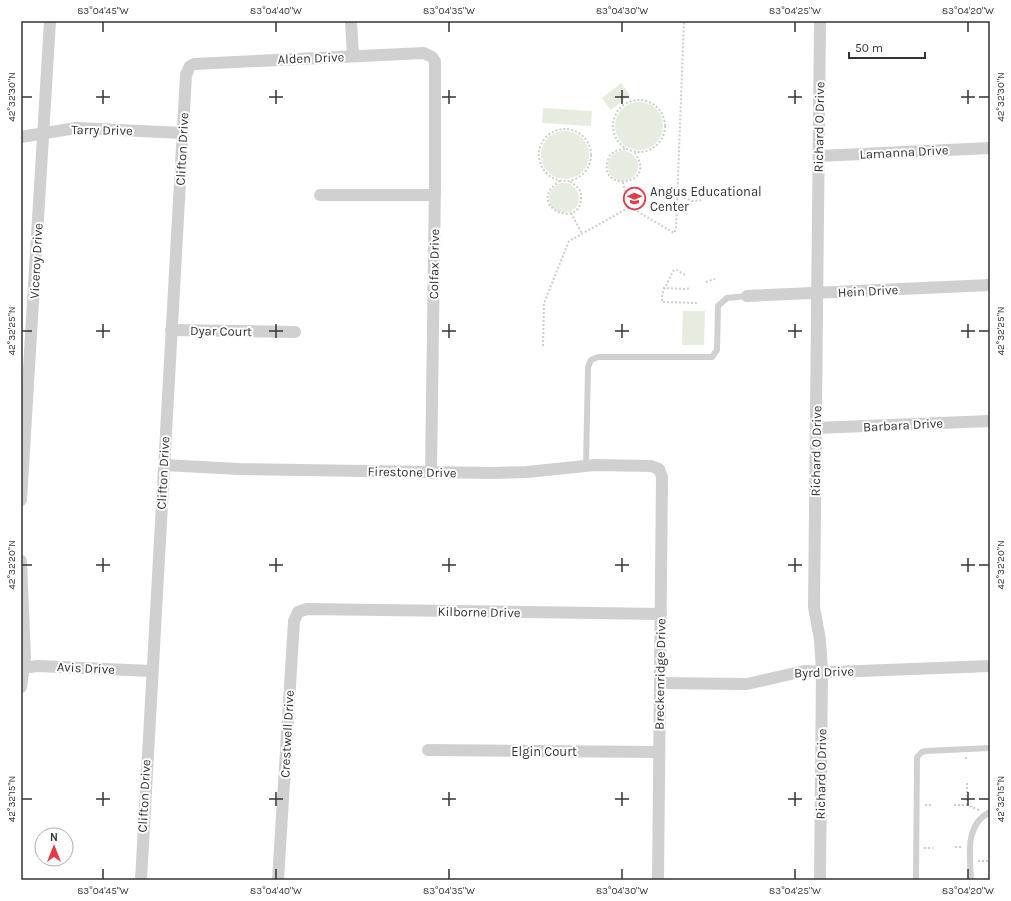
<svg xmlns="http://www.w3.org/2000/svg" width="1011" height="901" viewBox="0 0 1011 901" font-family="Karla,sans-serif">
<style>
.green{fill:#e6ecdf}
.lines{fill:none;stroke-linecap:round;stroke-linejoin:round}
.path{stroke:#cdcdcd;stroke-width:2;stroke-dasharray:2 2;stroke-linecap:butt}
.lane{stroke:#d0d0d0;stroke-width:6}
.street{stroke:#d0d0d0;stroke-width:12}
.ticks{fill:none;stroke:#333;stroke-width:1.5}
.labels{text-anchor:middle;dominant-baseline:central;stroke-width:4;stroke-linejoin:round;paint-order:stroke}
.street-label{font-size:13px;fill:#333;stroke:#fff}
.poi-label{font-size:13px;fill:#333;stroke:#fff;text-anchor:start}
.neatline{fill:none;stroke:#333;stroke-width:1.5}
.ticks-label{font-size:10px;text-anchor:middle;fill:#333}
</style>
<rect width="100%" height="100%" fill="#fff"/>
<g class="green">
<polygon points="621,83 630,95 611,110 602,98"/>
<circle cx="639" cy="126" r="24"/>
<polygon points="543,108 592,111 591,126 542,123"/>
<circle cx="565" cy="155" r="24"/>
<circle cx="623" cy="166" r="15"/>
<circle cx="564" cy="198" r="15"/>
<polygon points="683,311 705,311 704,345 682,345"/>
</g>
<g class="lines">
<g class="path">
<circle cx="639" cy="126" r="26"/>
<circle cx="565" cy="155" r="26"/>
<path d="M625,149C617,150 610,152 608,160C597,193 660,186 634,152"/>
<path d="M560,181C523,204 580,232 581,198C582,190 576,185 569,181"/>
<polyline points="623,182 628,208"/>
<polyline points="677,194 692,201 703,200"/>
<polyline points="571,213 582,234"/>
<polyline points="685,275 677,270 673,271 662,294 662,302 696,303 698,301"/>
<polyline points="706,282 715,279"/>
<polyline points="663,288 685,289 691,288"/>
<polyline points="543,346 544,303 569,241 630,207 674,233 676,229 684,21"/>
<polyline points="966,757 966,761"/>
<polyline points="967,783 967,805"/>
<polyline points="925,805 932,805"/>
<polyline points="954,805 967,805 979,810"/>
<polyline points="955,847 962,847"/>
<polyline points="924,848 933,848"/>
<polyline points="978,861 990,861"/>
</g>
<g class="lane">
<polyline points="586,466 588,367 591,360 598,357 712,357 717,350 718,306 727,298 747,296"/>
<polyline points="916,880 917,757 922,752 926,751 990,748"/>
<path d="M971,880C970,856 964,825 990,812"/>
</g>
<g class="street">
<polyline points="351,21 353,56"/>
<polyline points="21,137 76,128 183,133"/>
<polyline points="819,156 990,148"/>
<polyline points="320,195 435,195"/>
<polyline points="747,296 990,285"/>
<polyline points="171,330 295,332"/>
<polyline points="816,428 990,421"/>
<polyline points="164,465 239,469 492,473 527,472 595,465 651,466 659,469 662,477 658,880"/>
<polyline points="21,500 50,21"/>
<polyline points="21,561 25,658 21,687"/>
<polyline points="21,668 38,666 151,671"/>
<polyline points="660,683 747,684 804,671 834,672 990,666"/>
<polyline points="428,750 659,752"/>
<polyline points="141,880 186,75 190,66 194,64 424,53 432,57 435,61 435,183 431,473"/>
<polyline points="278,880 294,621 298,612 307,609 661,614"/>
<polyline points="820,880 822,671 820,640 814,607 820,21"/>
</g>
</g>
<path class="ticks" d="M103,22V32M276,22V32M449,22V32M622,22V32M795,22V32M968,22V32M103,90V104M276,90V104M449,90V104M622,90V104M795,90V104M968,90V104M22,97H32M96,97H110M269,97H283M442,97H456M615,97H629M788,97H802M961,97H975M979,97H989M103,324V338M276,324V338M449,324V338M622,324V338M795,324V338M968,324V338M22,331H32M96,331H110M269,331H283M442,331H456M615,331H629M788,331H802M961,331H975M979,331H989M103,558V572M276,558V572M449,558V572M622,558V572M795,558V572M968,558V572M22,565H32M96,565H110M269,565H283M442,565H456M615,565H629M788,565H802M961,565H975M979,565H989M103,792V806M276,792V806M449,792V806M622,792V806M795,792V806M968,792V806M22,799H32M96,799H110M269,799H283M442,799H456M615,799H629M788,799H802M961,799H975M979,799H989M103,869V879M276,869V879M449,869V879M622,869V879M795,869V879M968,869V879"/>
<defs>
<symbol id="school-ring" viewBox="-11 -11 22 22"><circle r="9.5" fill="#fff" stroke="#e63946" stroke-width="1.5"/><path d="M0-5L7-2L0 1L-7-2ZM-4 1L0 2.5L4 1V4Q0 6-4 4Z" fill="#e63946"/></symbol>
</defs>
<g fill-rule="evenodd">
<use href="#school-ring" x="622" y="186" width="25" height="25"/>
</g>
<g class="labels">
<g class="street-label">
<text transform="translate(311 58) rotate(-2)">Alden Drive</text>
<text transform="translate(819 127) rotate(-89)">Richard O Drive</text>
<text transform="translate(102 130) rotate(1)">Tarry Drive</text>
<text transform="translate(182 149) rotate(-87)">Clifton Drive</text>
<text transform="translate(904 152) rotate(-3)">Lamanna Drive</text>
<text transform="translate(36 261) rotate(-87)">Viceroy Drive</text>
<text transform="translate(434 264) rotate(-89)">Colfax Drive</text>
<text transform="translate(868 291) rotate(-3)">Hein Drive</text>
<text transform="translate(221 331) rotate(1)">Dyar Court</text>
<text transform="translate(903 425) rotate(-3)">Barbara Drive</text>
<text transform="translate(816 451) rotate(-89)">Richard O Drive</text>
<text transform="translate(412 472) rotate(1)">Firestone Drive</text>
<text transform="translate(163 473) rotate(-87)">Clifton Drive</text>
<text transform="translate(479 612) rotate(1)">Kilborne Drive</text>
<text transform="translate(86 668) rotate(3)">Avis Drive</text>
<text transform="translate(824 672) rotate(-2)">Byrd Drive</text>
<text transform="translate(660 674) rotate(-89)">Breckenridge Drive</text>
<text transform="translate(287 734) rotate(-87)">Crestwell Drive</text>
<text x="544" y="751">Elgin Court</text>
<text transform="translate(821 774) rotate(-89)">Richard O Drive</text>
<text transform="translate(144 796) rotate(-87)">Clifton Drive</text>
</g>
<g class="poi-label">
<text x="650" y="191">Angus Educational<tspan x="650" dy="15">Center</tspan></text>
</g>
</g>
<rect width="1011" height="901" fill="none" stroke="#ffffff" stroke-width="44"/>
<g transform="translate(54 847)"><circle r="19" fill="#ffffff" stroke="#adadad"/>
<path d="M0-3L7 15L0 10L-7 15Z" fill="#e63946"/>
<text y="-6" font-size="11" font-weight="bold" text-anchor="middle" fill="#333333">N</text>
</g>
<path d="M849 52v6h76v-6" fill="none" stroke="#333333" stroke-width="2"/>
<text x="855" y="52" font-size="12" fill="#333333" stroke="#ffffff" stroke-width="3" paint-order="stroke">50 m</text>
<rect x="22" y="22" width="967" height="857" class="neatline"/>
<g class="ticks-label">
<text x="103" y="14">83°04'45"W</text>
<text x="276" y="14">83°04'40"W</text>
<text x="449" y="14">83°04'35"W</text>
<text x="622" y="14">83°04'30"W</text>
<text x="795" y="14">83°04'25"W</text>
<text x="968" y="14">83°04'20"W</text>
<text transform="translate(11 97) rotate(-90)" y="4">42°32'30"N</text>
<text transform="translate(1000 97) rotate(-90)" y="4">42°32'30"N</text>
<text transform="translate(11 331) rotate(-90)" y="4">42°32'25"N</text>
<text transform="translate(1000 331) rotate(-90)" y="4">42°32'25"N</text>
<text transform="translate(11 565) rotate(-90)" y="4">42°32'20"N</text>
<text transform="translate(1000 565) rotate(-90)" y="4">42°32'20"N</text>
<text transform="translate(11 799) rotate(-90)" y="4">42°32'15"N</text>
<text transform="translate(1000 799) rotate(-90)" y="4">42°32'15"N</text>
<text x="103" y="894">83°04'45"W</text>
<text x="276" y="894">83°04'40"W</text>
<text x="449" y="894">83°04'35"W</text>
<text x="622" y="894">83°04'30"W</text>
<text x="795" y="894">83°04'25"W</text>
<text x="968" y="894">83°04'20"W</text>
</g>
</svg>
